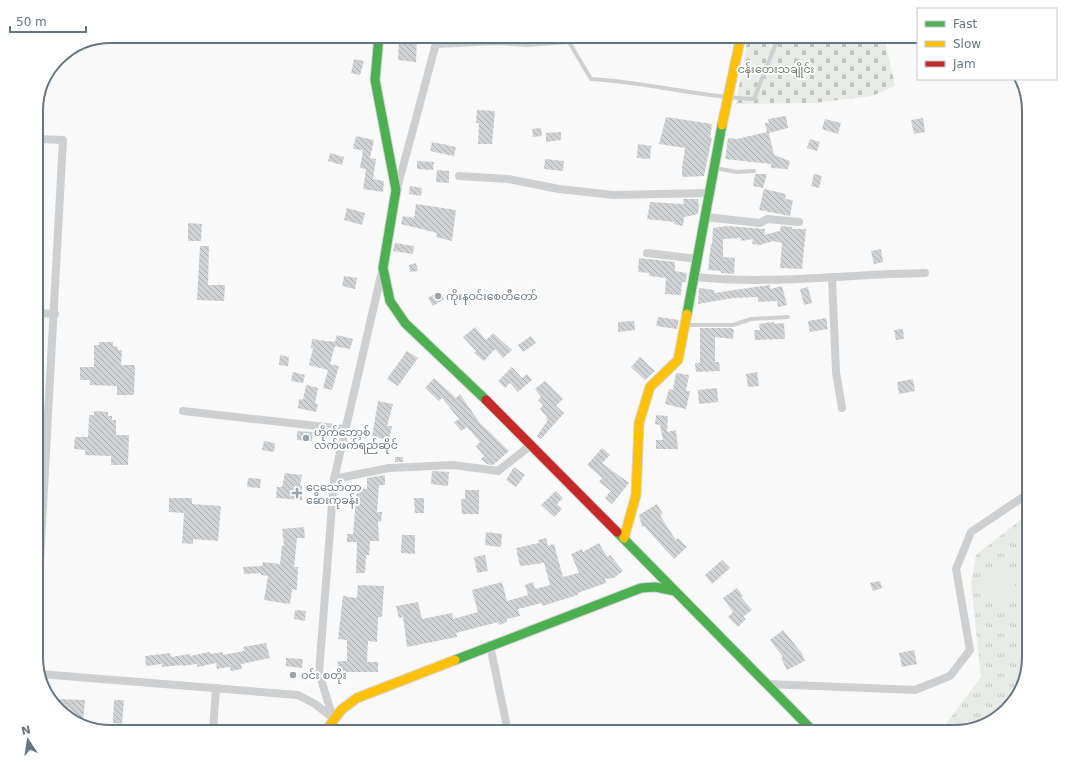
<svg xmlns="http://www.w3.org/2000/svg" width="1065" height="768" viewBox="0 0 1065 768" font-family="'DejaVu Sans','Noto Sans Myanmar',sans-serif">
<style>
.grass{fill:url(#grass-tufts)}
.cemetery{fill:url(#cemetery-stones)}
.pitch{fill:#e8ebe6}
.building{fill:url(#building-back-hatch)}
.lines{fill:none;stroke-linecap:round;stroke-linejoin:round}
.fast-casing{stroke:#d5d6d7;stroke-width:11}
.slow-casing{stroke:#d5d6d7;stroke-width:11}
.jam-casing{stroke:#d5d6d7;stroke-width:11}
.lane{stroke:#cecfd0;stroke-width:4}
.street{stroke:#cecfd0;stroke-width:8}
.fast{stroke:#4caf50;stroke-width:9}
.slow{stroke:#ffc107;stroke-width:9}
.jam{stroke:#c62828;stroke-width:9}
.poi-dot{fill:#99a4ac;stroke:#fff;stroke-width:1.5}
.labels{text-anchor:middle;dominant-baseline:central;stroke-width:4;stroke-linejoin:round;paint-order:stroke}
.park-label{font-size:11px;fill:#687a64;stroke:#fff}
.poi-label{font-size:11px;fill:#657683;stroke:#fff;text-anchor:start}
.rim{fill:none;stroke:#657683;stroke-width:2}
</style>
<defs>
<pattern id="grass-tufts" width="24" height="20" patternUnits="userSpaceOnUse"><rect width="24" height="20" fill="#e8ebe6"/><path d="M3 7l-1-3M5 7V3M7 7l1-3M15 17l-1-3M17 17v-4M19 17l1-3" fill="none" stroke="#c0c3c0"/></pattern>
<pattern id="cemetery-stones" width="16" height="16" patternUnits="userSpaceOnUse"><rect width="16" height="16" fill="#e8ebe6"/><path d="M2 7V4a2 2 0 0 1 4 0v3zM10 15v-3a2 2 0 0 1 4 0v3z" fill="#c0c3c0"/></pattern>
<pattern id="building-back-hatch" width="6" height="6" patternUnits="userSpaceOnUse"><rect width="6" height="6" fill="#d0d2d3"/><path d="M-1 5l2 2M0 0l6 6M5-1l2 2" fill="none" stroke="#acafb1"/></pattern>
</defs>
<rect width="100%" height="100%" fill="#f9f9f9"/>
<polygon class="grass" points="1029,513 1029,657 1014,702 987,724 954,732 940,732 981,677 971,583 976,555"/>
<polygon class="cemetery" points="748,36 884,36 895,86 872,96 814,103 736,104"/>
<polygon class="pitch" points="1002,567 1009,572 1016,587 1002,599 993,600 982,582"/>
<g class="building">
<polygon points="399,36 417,36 416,62 398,60"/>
<polygon points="354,59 364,61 360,75 351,73"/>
<polygon points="477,110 495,111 492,144 478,144 479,123 476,123"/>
<polygon points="786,116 788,128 769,133 774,155 790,161 788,169 771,168 771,164 725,159 728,138 737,139 767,132 765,123 769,123 768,119"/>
<polygon points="666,117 712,124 710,138 712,138 704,176 682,177 682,168 685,148 659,144"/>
<polygon points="923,118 925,132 914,134 911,120"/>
<polygon points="825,119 841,123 838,134 822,129"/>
<polygon points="541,128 542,136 533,137 532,129"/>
<polygon points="561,132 561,140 546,142 546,133"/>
<polygon points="356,136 374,140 370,158 376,159 373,179 384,181 383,192 363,189 366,169 360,168 363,150 353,149"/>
<polygon points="810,139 820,142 817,151 807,148"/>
<polygon points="432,142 456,147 454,156 430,151"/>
<polygon points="638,144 651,146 650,159 637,158"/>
<polygon points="330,153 344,157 342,165 328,161"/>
<polygon points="545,159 564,161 563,171 544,169"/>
<polygon points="417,161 434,162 433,170 417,169"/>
<polygon points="437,170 449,171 449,183 436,182"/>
<polygon points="755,174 767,174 763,188 753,186"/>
<polygon points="814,174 822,176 819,188 811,186"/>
<polygon points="410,186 422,188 421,196 409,194"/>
<polygon points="764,189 786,194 785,199 793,200 790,216 759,210"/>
<polygon points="683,199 698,199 699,207 698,214 684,217 683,226 674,224 675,222 647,219 650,202 684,204"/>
<polygon points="416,204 456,210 452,241 436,237 437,233 401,224 403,216 414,218"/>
<polygon points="347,208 365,213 362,225 344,220"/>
<polygon points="188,223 202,224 201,241 188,241"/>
<polygon points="727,226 765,229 764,235 780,231 781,226 792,227 792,229 806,229 802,269 780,268 782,243 773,241 760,245 752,244 753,239 741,241 741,238 723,239 723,257 735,258 734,274 721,273 721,271 708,270 711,244 712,244 713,228"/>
<polygon points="395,243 414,246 413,254 393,251"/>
<polygon points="200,246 209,246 208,285 225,285 224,301 197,300"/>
<polygon points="881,249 883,262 874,264 871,251"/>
<polygon points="639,258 675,262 675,271 687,273 686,282 682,282 681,295 665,294 666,278 649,276 649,273 638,272"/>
<polygon points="416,263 418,271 410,272 409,265"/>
<polygon points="344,276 357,278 355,289 342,286"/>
<polygon points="770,285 770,289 782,286 787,305 778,307 777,301 758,302 758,297 733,298 698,304 699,288 715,290 714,293"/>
<polygon points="808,287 812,303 804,305 800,289"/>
<polygon points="439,291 444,299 433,306 428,298"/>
<polygon points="658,317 679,320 677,329 656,326"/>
<polygon points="826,318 828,329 810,332 808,321"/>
<polygon points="634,321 635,330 618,332 618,322"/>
<polygon points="774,322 774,324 784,323 785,339 755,340 754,330 760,330 759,324"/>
<polygon points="475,327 486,340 493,333 512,350 503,358 495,349 484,361 474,353 476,351 463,337"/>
<polygon points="700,328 731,328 734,330 733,339 715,337 715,362 719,362 720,371 696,372 695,363 700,363"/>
<polygon points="903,329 904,339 896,340 894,330"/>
<polygon points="337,335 353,339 350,349 335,346 330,364 339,366 332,390 323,388 328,370 309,365 313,348 311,348 312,339 335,342"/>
<polygon points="531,336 536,343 523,352 518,345"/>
<polygon points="99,342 113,342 113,346 118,347 118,350 122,350 121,365 135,365 134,395 117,395 117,386 90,385 90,380 80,380 80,367 94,367 94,345 99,345"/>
<polygon points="407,351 418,358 398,386 387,379"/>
<polygon points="280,355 289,357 288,366 279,365"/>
<polygon points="640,357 655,371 645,380 631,367"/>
<polygon points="512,367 522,378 527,374 532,380 518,392 510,383 505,388 498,381"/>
<polygon points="293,372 305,375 303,383 291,381"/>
<polygon points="757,372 759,386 748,387 746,374"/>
<polygon points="676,373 689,375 686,391 690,391 686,409 665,404 669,389 673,390"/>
<polygon points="434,378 456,398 460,394 479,422 509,451 493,465 487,464 481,459 484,456 476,446 480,442 467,427 461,431 454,422 459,419 442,398 439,401 425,388"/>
<polygon points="913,379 915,391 899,394 897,382"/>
<polygon points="545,381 563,399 556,406 564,413 541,439 537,436 548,420 546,419 547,417 540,409 543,405 538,400 541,397 535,389"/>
<polygon points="306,385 318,388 315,403 318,404 316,412 298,408 299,399 303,400"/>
<polygon points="717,388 718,402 699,404 698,390"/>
<polygon points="378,401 393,404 387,426 392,426 389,440 372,437"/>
<polygon points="94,411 108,412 108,416 112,416 112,420 116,420 116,435 129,435 128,465 111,465 111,456 85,455 85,450 74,449 75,437 88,437 89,415 94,415"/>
<polygon points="656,415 668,416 667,432 676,430 678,449 656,449 656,440 663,440 660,425 655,424"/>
<polygon points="297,431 313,432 312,441 297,440"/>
<polygon points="264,441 275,443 274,452 262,450"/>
<polygon points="602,448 610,455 602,463 629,483 612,504 605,498 611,491 599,482 602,478 587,465"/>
<rect x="395" y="457" width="8" height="5"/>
<polygon points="514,467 525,475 516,487 506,480"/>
<polygon points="432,471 449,472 448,486 431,484"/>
<polygon points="285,473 302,475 300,486 302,486 302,500 276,498 277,487 282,487"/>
<polygon points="385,475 385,485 379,485 377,512 382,512 381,522 378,521 379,541 370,541 369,555 366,555 365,573 356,573 357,542 347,542 347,534 353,534 357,488 367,489 367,478"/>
<polygon points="248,478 261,479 260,488 247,487"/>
<polygon points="465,490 479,490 479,514 462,514 461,499 465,499"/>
<polygon points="556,491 563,498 557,504 562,509 554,517 541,505"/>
<polygon points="169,498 192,498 192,504 221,506 218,541 193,539 193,544 182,543 184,513 169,512"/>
<polygon points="414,498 424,498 424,513 415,513"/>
<polygon points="657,504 663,514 660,515 666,525 676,540 678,538 687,547 674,559 644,526 642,527 639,515"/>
<polygon points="304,527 305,538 297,538 294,567 298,567 297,590 292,589 290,604 264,600 268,576 261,575 261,573 244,574 243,567 262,566 263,562 280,564 282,546 284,546 282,529"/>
<polygon points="486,532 502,534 501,547 485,545"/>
<polygon points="402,535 415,535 415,554 401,553"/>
<polygon points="546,538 548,546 554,544 563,577 579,573 571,554 582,549 583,552 599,543 607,557 610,555 623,571 614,578 605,579 606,583 578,593 578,595 542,606 542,603 518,609 520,616 507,619 507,622 499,625 498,622 483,626 456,633 457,637 407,647 403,617 399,618 396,606 418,602 422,619 452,613 453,619 478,612 472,590 502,582 507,601 528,595 525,585 533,582 535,589 550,585 544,563 520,566 516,548 539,543 538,540"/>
<polygon points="485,555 488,571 477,573 474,557"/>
<polygon points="722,560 730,568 712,584 705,575"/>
<polygon points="880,581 882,588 873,591 870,583"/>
<polygon points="358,585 384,586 382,617 378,617 377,642 368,641 367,662 378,662 378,672 338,672 338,661 347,661 347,640 338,639 343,596 357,598"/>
<polygon points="737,588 743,596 741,597 752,610 743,617 746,619 738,627 728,617 733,612 723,598"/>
<polygon points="295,610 306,611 305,621 294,619"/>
<polygon points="783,630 801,652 805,661 787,670 781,658 783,657 770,640"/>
<polygon points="266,643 270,658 241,664 242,669 231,671 230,667 217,669 216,663 197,667 197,664 182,666 182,665 162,667 162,664 146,666 145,656 170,653 171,657 190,654 190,656 209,652 210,654 223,652 223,655 244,651 243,647"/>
<polygon points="914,650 917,664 902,667 899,653"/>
<polygon points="286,658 303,659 302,668 286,666"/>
<polygon points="56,699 85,700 83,722 66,717 56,706"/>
<polygon points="114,700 124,700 122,724 113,723"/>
</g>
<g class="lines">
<defs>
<g id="fast">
<polyline points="379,36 375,80 396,190 383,268 390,301 405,323 486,400"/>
<polyline points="687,314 722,125"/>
<polyline points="617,532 814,732"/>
<polyline points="455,660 641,588 655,587 675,591"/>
</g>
<g id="slow">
<polyline points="722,125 741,36"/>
<polyline points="624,538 636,495 639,423 650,387 678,360 687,314"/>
<polyline points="325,732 341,710 357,698 455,660"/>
</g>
<polyline id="jam" points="486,400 617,532"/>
</defs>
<use href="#fast" class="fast-casing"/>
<use href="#slow" class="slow-casing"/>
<use href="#jam" class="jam-casing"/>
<g class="lane">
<path d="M436,46L497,43L527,45L569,42L591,79C646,82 700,97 754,99L779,36"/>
<polyline points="714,168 737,172 754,171"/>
<polyline points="686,325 733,325 751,319 788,317"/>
</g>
<g class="street">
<polyline points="459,176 508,179 559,189 613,195 709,193"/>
<polyline points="397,189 438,36"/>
<polyline points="705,217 760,223 767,219 799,222"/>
<polyline points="647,253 698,259"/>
<path d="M695,277C772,285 848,274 925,273"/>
<polyline points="832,277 836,372 842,408"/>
<polyline points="36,313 55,314"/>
<polyline points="183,411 344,429"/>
<polyline points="334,479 389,468 453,465 498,471 531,445"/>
<polyline points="36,635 63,140 36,139"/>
<polyline points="490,645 508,732"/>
<polyline points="40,674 298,695 315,704 333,718"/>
<polyline points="767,684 915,690 950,676 970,650 956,569 971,532 1029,493"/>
<polyline points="333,718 319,673 334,479 382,271"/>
<polyline points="213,732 216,688"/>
</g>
<use href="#fast" class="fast"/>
<use href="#slow" class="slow"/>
<use href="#jam" class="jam"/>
</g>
<g class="poi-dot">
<circle cx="438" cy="296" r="4"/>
<circle cx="306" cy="438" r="4"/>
<path d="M295 487h4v4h4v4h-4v4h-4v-4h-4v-4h4z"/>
<circle cx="293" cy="675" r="4"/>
</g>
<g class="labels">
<g class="park-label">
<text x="776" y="69">ငန်းတေးသချိုင်း</text>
</g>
<g class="poi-label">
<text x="446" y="296">ကိုးနဝင်းစေတီတော်</text>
<text x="314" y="432">ဟိုက်ဘော့စ်<tspan x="314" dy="13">လက်ဖက်ရည်ဆိုင်</tspan></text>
<text x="306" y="487">ငွေသော်တာ<tspan x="306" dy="13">ဆေးကုခန်း</tspan></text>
<text x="301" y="675">ဝင်း စတိုး</text>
</g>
</g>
<path d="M0 0H1065V768H0ZM111 43H954A68 68 0 0 1 1022 111V657A68 68 0 0 1 954 725H111A68 68 0 0 1 43 657V111A68 68 0 0 1 111 43Z" fill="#fff" fill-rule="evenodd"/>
<path class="rim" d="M111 43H954A68 68 0 0 1 1022 111V657A68 68 0 0 1 954 725H111A68 68 0 0 1 43 657V111A68 68 0 0 1 111 43Z"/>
<rect x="917" y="8" width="140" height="72" fill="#ffffff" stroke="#c1c8cd"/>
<rect x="925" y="21" width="20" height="6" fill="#4caf50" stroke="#c1c8cd"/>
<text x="953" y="28" font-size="12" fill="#657683">Fast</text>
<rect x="925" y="41" width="20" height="6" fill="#ffc107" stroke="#c1c8cd"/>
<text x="953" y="48" font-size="12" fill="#657683">Slow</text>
<rect x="925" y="61" width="20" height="6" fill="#c62828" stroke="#c1c8cd"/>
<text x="953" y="68" font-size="12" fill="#657683">Jam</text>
<g transform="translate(28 740) rotate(348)" stroke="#ffffff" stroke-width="3" paint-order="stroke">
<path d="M0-3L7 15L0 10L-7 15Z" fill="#657683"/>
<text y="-6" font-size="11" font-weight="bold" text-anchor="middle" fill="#657683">N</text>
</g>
<path d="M10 26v6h76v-6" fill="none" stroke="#657683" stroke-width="2"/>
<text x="16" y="26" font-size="12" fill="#657683" stroke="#ffffff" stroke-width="3" paint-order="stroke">50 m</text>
</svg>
